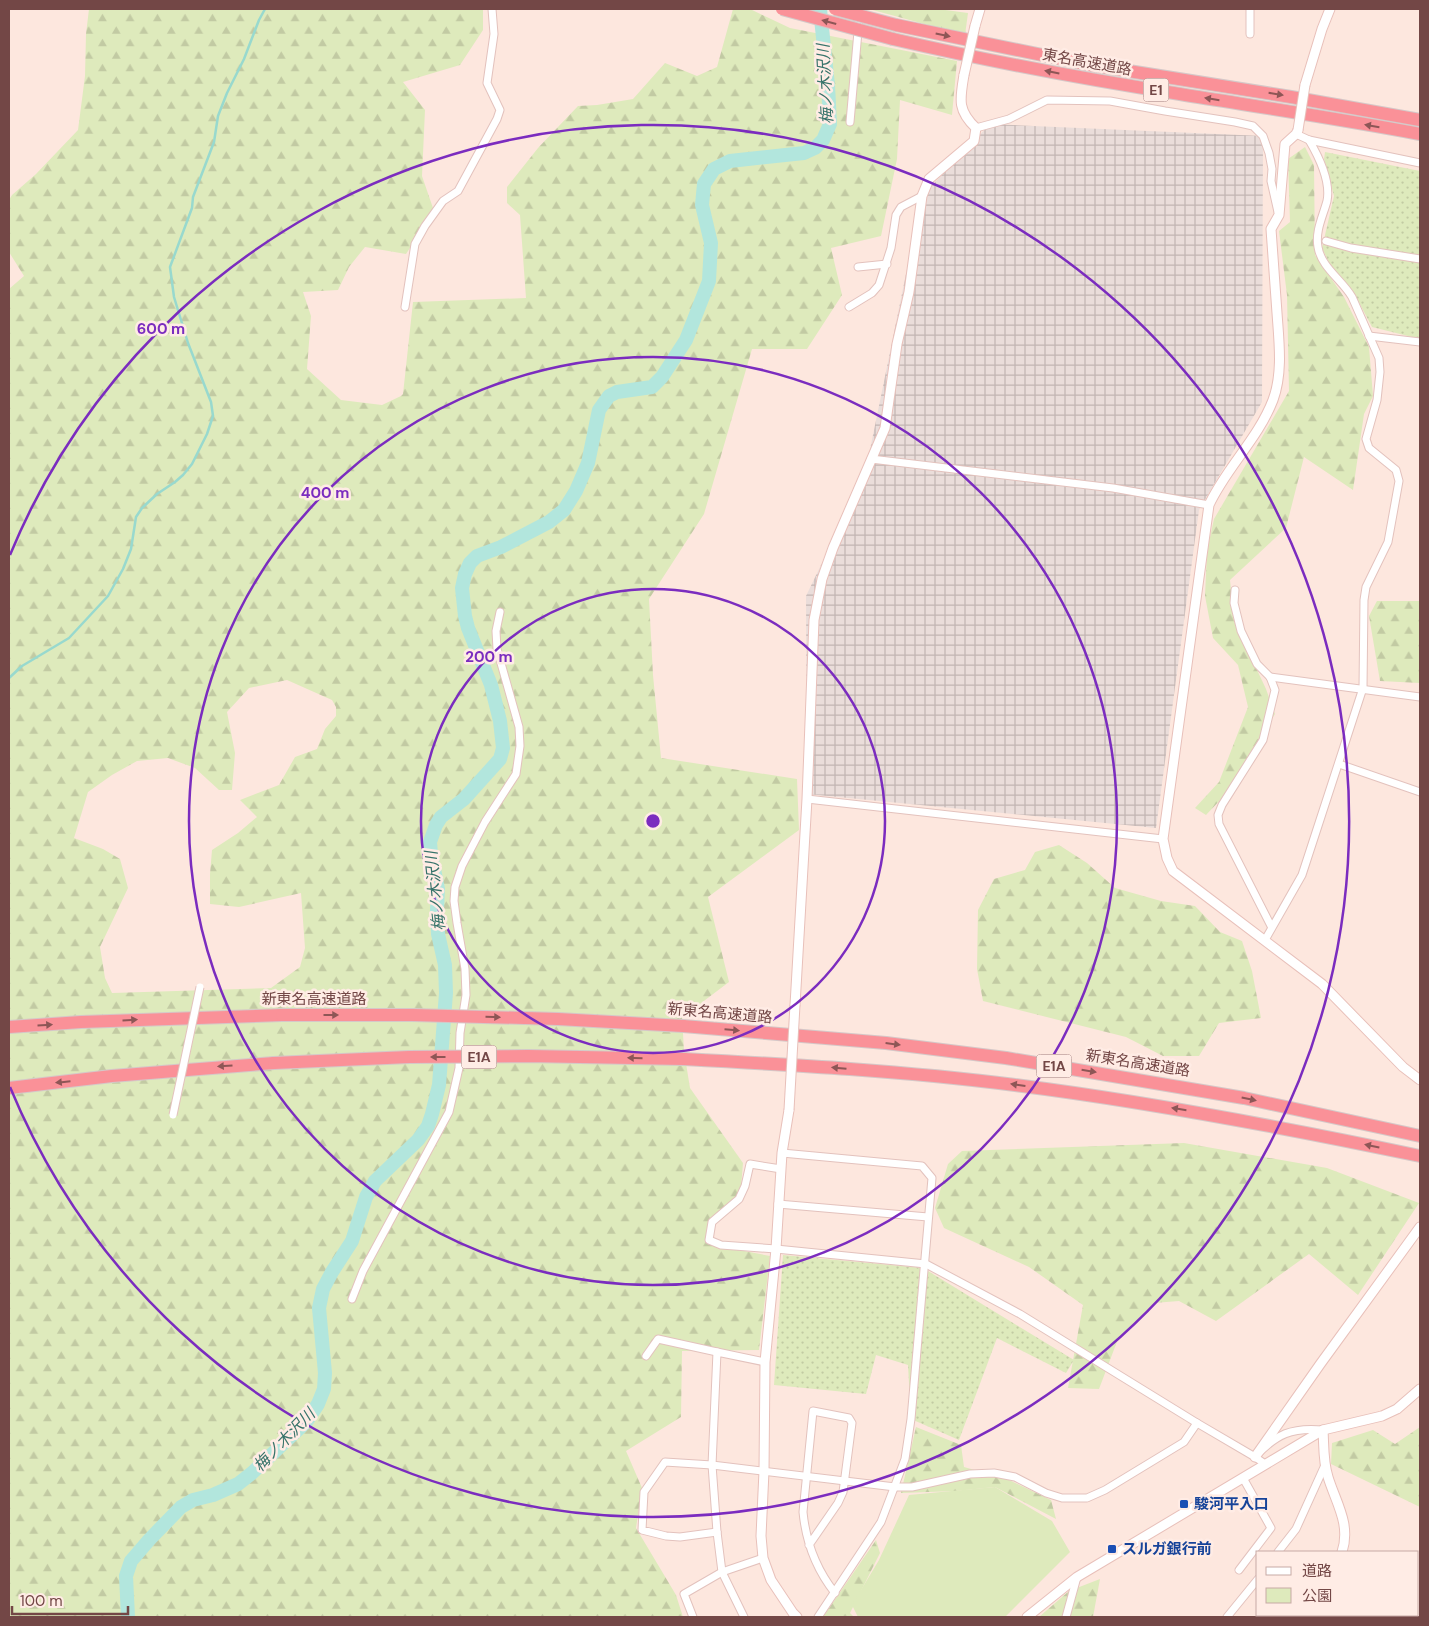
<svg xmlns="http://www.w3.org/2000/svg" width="1429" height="1626" viewBox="0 0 1429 1626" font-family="'DM Sans','Noto Sans JP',sans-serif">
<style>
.industrial{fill:url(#industrial-grid)}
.grass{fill:url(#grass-dots)}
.forest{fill:url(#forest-firs);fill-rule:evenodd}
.park{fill:#deeabc}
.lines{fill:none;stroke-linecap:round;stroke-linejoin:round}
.stream{stroke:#98d9ce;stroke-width:2.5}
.river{stroke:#b2e6dd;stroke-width:14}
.street-casing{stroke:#e3c2bd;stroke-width:9}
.secondary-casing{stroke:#e8c0ba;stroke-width:11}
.highway-casing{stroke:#d5c8c8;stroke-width:14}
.street{stroke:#fff;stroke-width:7}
.secondary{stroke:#fff;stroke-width:9}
.highway{stroke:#fa9198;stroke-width:12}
.street-bridge-casing{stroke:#e3c2bd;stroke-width:9;stroke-linecap:butt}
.secondary-bridge-casing{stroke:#e8c0ba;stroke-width:11;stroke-linecap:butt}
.highway-bridge-casing{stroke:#d5c8c8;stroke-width:14;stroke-linecap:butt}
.street-bridge{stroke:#fff;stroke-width:7}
.secondary-bridge{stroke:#fff;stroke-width:9}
.highway-bridge{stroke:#fa9198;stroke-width:12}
.oneway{fill:#8e5656}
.ring{fill:none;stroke:#7b2cbf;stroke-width:2.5}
.transit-dot{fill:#1a4fb4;stroke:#ffece5;stroke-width:2}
.labels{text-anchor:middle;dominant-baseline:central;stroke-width:5;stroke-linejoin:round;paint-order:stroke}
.shield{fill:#ffece5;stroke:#9d7876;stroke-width:1}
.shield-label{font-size:14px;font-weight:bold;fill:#734746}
.street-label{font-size:15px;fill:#734746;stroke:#ffece5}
.transit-label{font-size:15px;font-weight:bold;fill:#164399;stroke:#ffece5;text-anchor:start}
.water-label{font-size:16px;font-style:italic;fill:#37736a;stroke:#ffece5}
.centre{fill:#7b2cbf;stroke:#ffece5;stroke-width:2.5}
.ring-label{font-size:15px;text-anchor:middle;font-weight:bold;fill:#7b2cbf;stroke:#ffece5;stroke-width:5;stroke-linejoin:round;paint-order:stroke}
</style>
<defs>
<pattern id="industrial-grid" width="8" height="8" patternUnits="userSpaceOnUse" patternTransform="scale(1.25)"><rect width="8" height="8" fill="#eaddda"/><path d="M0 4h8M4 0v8" fill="none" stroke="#c2b5b3"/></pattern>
<pattern id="grass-dots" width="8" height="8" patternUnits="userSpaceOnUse" patternTransform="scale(1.25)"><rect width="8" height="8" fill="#deeabc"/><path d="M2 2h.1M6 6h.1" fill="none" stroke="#c2caa3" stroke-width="1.8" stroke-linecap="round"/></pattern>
<pattern id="forest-firs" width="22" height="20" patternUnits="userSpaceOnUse" patternTransform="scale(1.25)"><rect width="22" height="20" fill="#deeabc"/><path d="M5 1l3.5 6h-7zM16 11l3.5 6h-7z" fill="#c2caa3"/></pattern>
</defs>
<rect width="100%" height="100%" fill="#fde7de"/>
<polygon class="industrial" points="990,124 1263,136 1262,402 1199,510 1156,828 807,794 806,596 865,474 922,196"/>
<g class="grass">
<polygon points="1325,152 1420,171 1420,339 1372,327 1355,295 1332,269 1322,248 1334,196 1324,159"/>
<polygon points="783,1255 923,1268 1074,1360 1066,1373 997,1338 959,1440 911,1419 908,1365 876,1355 866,1394 774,1385"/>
</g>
<g class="forest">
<path d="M89,9H483V30L460,65L403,82L425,110L422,176L434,211L406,254L365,247L349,267L338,290L303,292L311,316L307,369L341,400L382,405L401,396L403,394L413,302L526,298L520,215L507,203V187L538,148L578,106L597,105L633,99L665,63L697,76L717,67L733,9H750L790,28L957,61L952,115L900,100L897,159L881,236L831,248L842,295L807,349H752L704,514L649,599L653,675L661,758L797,779L799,830L708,897L729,982L688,1013L682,1016L684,1051L690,1088L743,1163L740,1200L712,1222L708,1244L770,1256L759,1350L682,1351L681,1417L626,1451L642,1488L636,1528L676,1595L683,1617H9V289L24,276L9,252V200L12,195L36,174L78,130L85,76L86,34ZM287,680L332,700L336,707V716L325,729L317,749L295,757L279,785L240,800L257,817L238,833L212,850L210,874V904L239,907L301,893L305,948L300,967L271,988L112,993L105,978L100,947L128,888L120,859L103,849L74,838L88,792L112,775L137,761L168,758L195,768L219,790H232L235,753L227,712L249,688Z"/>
<polygon points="869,9 938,9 968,13 965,35"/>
<polygon points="1305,147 1314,165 1315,255 1344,297 1369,347 1373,396 1364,414 1353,490 1304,457 1286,528 1230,580 1234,621 1266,689 1275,714 1225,795 1206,815 1195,808 1219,782 1248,707 1238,665 1213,638 1205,596 1207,551 1214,519 1289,391 1287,295 1279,231 1290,222 1288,159"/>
<polygon points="1377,601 1420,601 1420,683 1380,681 1369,616"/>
<polygon points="1059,845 1087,863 1115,888 1161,901 1195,906 1220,932 1242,941 1252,971 1261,1018 1219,1023 1199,1056 1163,1056 1126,1037 983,1001 977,969 978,910 994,879 1025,870 1035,852"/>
<polygon points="1184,1143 1327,1168 1419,1203 1358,1295 1309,1254 1216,1321 1179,1301 1154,1303 1118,1339 1099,1389 1068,1388 1083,1305 1029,1267 944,1228 935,1208 948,1164 962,1151"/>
<polygon points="916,1427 961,1445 964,1467 1007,1479 1051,1500 1056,1519 995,1487 956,1491 901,1493"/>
<polygon points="1420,1427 1420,1507 1331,1464 1332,1443 1373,1430 1395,1444"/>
<polygon points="876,1540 880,1553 850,1613 854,1617 823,1617"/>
<polygon points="1100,1579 1093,1617 1039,1617 1069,1591"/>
</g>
<polygon class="park" points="995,1487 1052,1521 1070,1552 1005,1617 858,1617 852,1605 879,1560 909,1495"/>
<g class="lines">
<polyline class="stream" points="9,678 22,666 69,638 108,596 123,569 131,549 136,517 142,508 157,494 175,482 183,475 192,464 207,434 213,416 211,402 188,343 174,297 170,267 192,208 193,197 214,142 218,116 227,93 244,59 259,20 265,9"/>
<polyline class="river" points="128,1617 126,1576 131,1561 149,1540 181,1507 193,1500 213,1495 238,1484 252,1473 306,1422 318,1404 324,1389 325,1373 319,1308 323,1289 332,1272 352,1241 366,1197 375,1181 418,1140 428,1126 432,1114 439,1085 446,993 445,965 438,934 437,910 438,889 431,854 430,842 436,825 441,817 464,799 500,759 503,748 500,721 491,685 468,628 465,616 462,588 465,574 470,563 477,556 501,547 549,522 564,510 576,491 588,463 599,410 609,396 617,392 652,387 662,377 686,340 709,281 711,243 702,205 704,184 714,169 730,161 804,153 815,148 823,140 830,124 828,85 820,9"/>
<defs>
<g id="street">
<polyline points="1250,9 1250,34"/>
<polyline points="850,122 860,9"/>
<polyline points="976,128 1009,119 1047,100 1110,101 1165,111 1235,122 1253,126 1263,136 1269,153 1272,169 1271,181 1278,212"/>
<polyline points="1296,134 1309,140 1420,163"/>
<polyline points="1326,241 1351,248 1420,259"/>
<polyline points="858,267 887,264"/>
<polyline points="405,307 415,244 425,226 443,201 458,191 497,119 500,110 487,83 494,34 492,9"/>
<polyline points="849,307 872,293 879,285 891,248 896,215 901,207 922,196"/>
<polyline points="1369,336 1420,342"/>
<polyline points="871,459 1113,488 1209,505"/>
<polyline points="1235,590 1234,603 1241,631 1257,664 1270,677 1275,690 1263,740 1222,805 1218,815 1219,824 1271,926"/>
<polyline points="1270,677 1420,697"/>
<polyline points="1339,764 1420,792"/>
<polyline points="807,799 1163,839"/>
<path d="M1265,940L1302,875L1363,688L1364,600L1366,587L1388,542L1399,481L1396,470L1369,448L1366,439L1377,400L1380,372L1379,358L1352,297C1342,280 1321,267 1318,247C1315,231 1323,216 1327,201C1331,181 1319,157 1309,140"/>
<polyline points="782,1153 922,1166 932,1178 911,1419 905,1459 881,1522 818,1617"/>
<polyline points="781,1169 750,1164 745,1186 739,1199 712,1222 709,1240 721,1245 776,1249 926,1264 1020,1314 1197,1423 1255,1457"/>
<polyline points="778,1204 928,1217"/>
<polyline points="352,1299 363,1271 449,1112 459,1068 460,1033 466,995 465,969 457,923 454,901 455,887 462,866 485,822 516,774 520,746 519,727 497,649 496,631 500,612"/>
<polyline points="646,1356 658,1339 717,1352"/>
<path d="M1265,1464L1255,1457C1276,1434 1292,1427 1323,1430"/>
<polyline points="717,1532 680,1537 666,1536 642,1530 644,1492 665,1462 712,1465 895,1487 912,1487 970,1474 994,1473 1015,1477 1046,1493 1062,1498 1087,1498 1105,1490 1184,1442 1197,1423"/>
<path d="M809,1545L838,1503L843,1492L852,1423L849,1418L813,1411L803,1512C806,1543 816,1569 835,1593"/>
<polyline points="1278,1552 1296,1529 1325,1465"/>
<polyline points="1239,1570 1271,1528 1243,1478"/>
<polyline points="693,1617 684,1594 722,1572 763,1558"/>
<polyline points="744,1617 722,1572 717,1532 712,1465 717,1352 765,1362"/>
<polyline points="1066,1617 1077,1577"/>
<polyline points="1227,1617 1258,1579"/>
</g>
<g id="secondary">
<polyline points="975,26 980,9"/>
<polyline points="1305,85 1322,29 1330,9"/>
<path d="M1298,130L1296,134L1285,144L1279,215L1271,229C1273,257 1275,285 1277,313C1279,342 1283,373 1273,400C1258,439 1226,468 1209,505L1163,839L1167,858L1173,871L1322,984L1403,1067L1420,1080"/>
<path d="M795,1005L807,799L814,620L822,579L833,548L885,428L897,344L909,292L922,196L929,179L974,141L976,128C957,110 960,99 964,75"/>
<polyline points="789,1110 782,1153 776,1249 765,1362 764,1471 761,1536 763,1558 771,1580 793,1613 797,1617"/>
<path d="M1323,1430C1324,1445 1323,1462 1328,1477C1336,1503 1351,1524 1342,1552"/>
<polyline points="1255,1457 1321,1363 1420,1227"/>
<polyline points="1027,1617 1077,1577 1323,1430 1382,1416 1397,1409 1420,1389"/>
<polyline points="1322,1617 1322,1615"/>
</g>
<g id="highway">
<polyline points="896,25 1091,65 1291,97 1420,120"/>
<path d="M893,39C988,61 1084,79 1180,94C1260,107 1341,119 1420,134"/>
<polyline points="683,1026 886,1043 1006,1058 1244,1098 1420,1136"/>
<polyline points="9,1027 81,1022 282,1015"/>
<path d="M684,1059C795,1065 905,1071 1015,1085C1151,1102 1286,1128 1420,1156"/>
<polyline points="9,1088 112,1076 274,1063"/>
</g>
</defs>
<use href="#street" class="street-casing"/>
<use href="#secondary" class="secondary-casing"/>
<use href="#highway" class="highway-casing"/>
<use href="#street" class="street"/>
<use href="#secondary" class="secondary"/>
<use href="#highway" class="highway"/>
<defs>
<polyline id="street-bridge" points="173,1115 200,987"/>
<g id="secondary-bridge">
<polyline points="964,75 975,26"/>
<polyline points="1298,130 1305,85"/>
<polyline points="789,1110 795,1005"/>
</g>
<g id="highway-bridge">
<polyline points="782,9 893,39"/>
<polyline points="835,9 896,25"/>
<polyline points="282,1015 413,1015 558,1019 683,1026"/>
<polyline points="274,1063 409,1057 528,1056 684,1059"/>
</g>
</defs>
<use href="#street-bridge" class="street-bridge-casing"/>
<use href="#secondary-bridge" class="secondary-bridge-casing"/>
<use href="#highway-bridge" class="highway-bridge-casing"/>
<use href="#street-bridge" class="street-bridge"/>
<use href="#secondary-bridge" class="secondary-bridge"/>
<use href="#highway-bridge" class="highway-bridge"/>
</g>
<defs><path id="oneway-solid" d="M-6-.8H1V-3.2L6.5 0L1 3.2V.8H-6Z" transform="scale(1.25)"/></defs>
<g class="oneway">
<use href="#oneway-solid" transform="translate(829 22) rotate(-165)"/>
<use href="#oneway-solid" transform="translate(943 35) rotate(12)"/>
<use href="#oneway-solid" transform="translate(1052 72) rotate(-169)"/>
<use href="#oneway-solid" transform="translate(1276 94) rotate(9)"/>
<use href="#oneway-solid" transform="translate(1212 99) rotate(-171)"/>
<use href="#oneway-solid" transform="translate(1372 126) rotate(-170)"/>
<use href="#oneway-solid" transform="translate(331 1015)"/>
<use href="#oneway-solid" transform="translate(493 1017) rotate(1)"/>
<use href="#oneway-solid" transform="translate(130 1020) rotate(-3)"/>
<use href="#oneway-solid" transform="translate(45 1025) rotate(-4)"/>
<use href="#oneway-solid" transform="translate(732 1030) rotate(5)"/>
<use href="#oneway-solid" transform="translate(893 1044) rotate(7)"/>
<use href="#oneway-solid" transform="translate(438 1057) rotate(180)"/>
<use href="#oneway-solid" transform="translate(635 1058) rotate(-179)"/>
<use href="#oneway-solid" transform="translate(225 1066) rotate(176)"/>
<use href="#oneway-solid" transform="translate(839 1068) rotate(-175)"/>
<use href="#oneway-solid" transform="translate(1089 1071) rotate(9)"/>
<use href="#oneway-solid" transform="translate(63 1082) rotate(174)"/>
<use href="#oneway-solid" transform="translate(1018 1085) rotate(-172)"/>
<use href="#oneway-solid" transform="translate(1249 1099) rotate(12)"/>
<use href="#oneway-solid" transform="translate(1179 1109) rotate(-171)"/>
<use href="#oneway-solid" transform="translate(1372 1146) rotate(-168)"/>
</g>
<g class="ring">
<circle cx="653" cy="821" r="232"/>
<circle cx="653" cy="821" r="464"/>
<path d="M10 555A696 696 0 1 1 10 1087"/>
</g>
<g class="transit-dot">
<rect x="1179" y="1499" width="10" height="10" rx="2.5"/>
<rect x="1107" y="1544" width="10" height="10" rx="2.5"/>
</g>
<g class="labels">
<g class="shield">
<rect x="1143.5" y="78.5" width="25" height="23" rx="4"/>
<rect x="461.5" y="1045.5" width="35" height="23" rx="4"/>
<rect x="1036.5" y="1054.5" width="35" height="23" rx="4"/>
</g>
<g class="shield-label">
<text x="1156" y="90">E1</text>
<text x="479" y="1057">E1A</text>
<text x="1054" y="1066">E1A</text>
</g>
<g class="street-label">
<text transform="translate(1087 62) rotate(10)">東名高速道路</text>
<text x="314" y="999">新東名高速道路</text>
<text transform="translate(720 1013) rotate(5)">新東名高速道路</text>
<text transform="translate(1138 1063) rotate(9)">新東名高速道路</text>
</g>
<g class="transit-label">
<text x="1194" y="1504">駿河平入口</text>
<text x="1122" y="1549">スルガ銀行前</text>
</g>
<g class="water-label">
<text transform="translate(825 84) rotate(-93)">梅ノ木沢川</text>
<text transform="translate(435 891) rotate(-96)">梅ノ木沢川</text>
<text transform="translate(284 1440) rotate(-46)">梅ノ木沢川</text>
</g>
</g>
<circle cx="653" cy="821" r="8" class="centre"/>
<g class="ring-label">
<text x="161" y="334">600 m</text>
<text x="325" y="498">400 m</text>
<text x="489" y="662">200 m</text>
</g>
<rect width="1429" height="1626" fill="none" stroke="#734746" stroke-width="20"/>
<rect x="1256" y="1551" width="162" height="65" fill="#ffece5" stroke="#c7aaa5"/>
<rect x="1266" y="1567" width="25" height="8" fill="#ffffff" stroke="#c7aaa5"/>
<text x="1302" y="1576" font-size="15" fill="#734746">道路</text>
<rect x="1266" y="1588" width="25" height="15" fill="#deeabc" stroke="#c7aaa5"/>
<text x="1302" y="1601" font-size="15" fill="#734746">公園</text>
<path d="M12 1606v8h116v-8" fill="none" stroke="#734746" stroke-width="2.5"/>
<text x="20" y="1606" font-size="15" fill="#734746" stroke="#ffece5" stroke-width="4" paint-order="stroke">100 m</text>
</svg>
